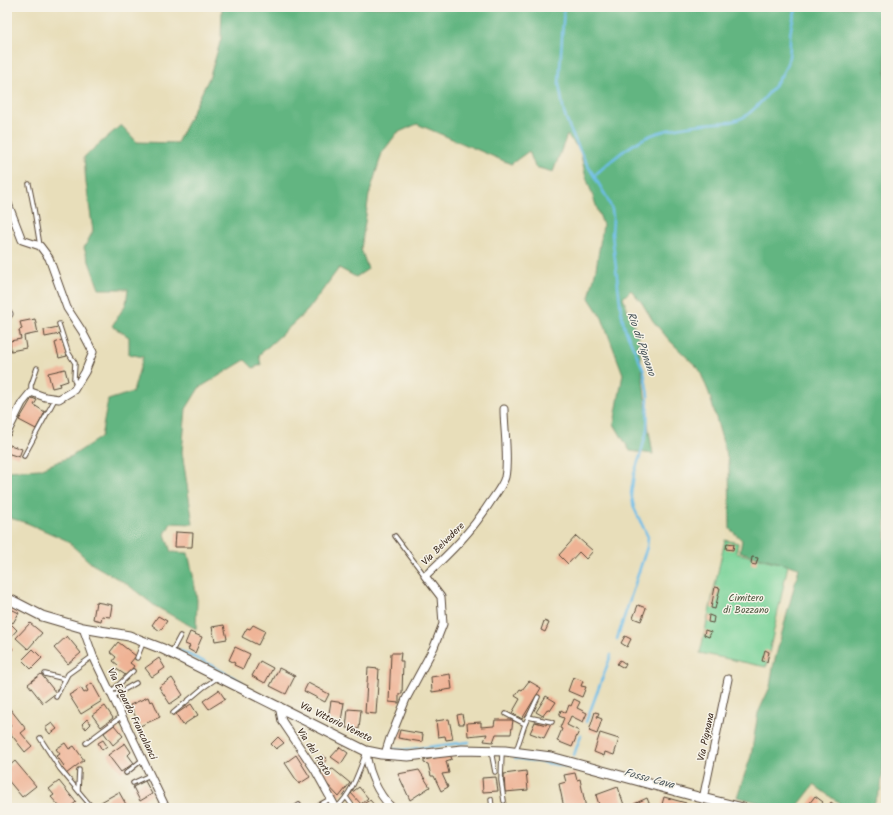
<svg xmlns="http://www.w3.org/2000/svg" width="893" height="815" viewBox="0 0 893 815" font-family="Kalam,sans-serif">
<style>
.green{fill:#79d399;stroke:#5a7e5c}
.forest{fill:#62b581;stroke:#4e7050}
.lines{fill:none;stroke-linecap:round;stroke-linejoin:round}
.stream{stroke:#6ebee9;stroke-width:2.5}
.building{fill:#efb395}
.service-casing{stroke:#554535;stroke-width:5.5}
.minor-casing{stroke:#554535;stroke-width:9}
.tertiary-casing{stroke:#554535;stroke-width:11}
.service{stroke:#fff;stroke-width:3.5}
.minor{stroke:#fff;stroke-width:7}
.tertiary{stroke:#fff;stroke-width:9}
.labels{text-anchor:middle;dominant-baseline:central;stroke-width:3;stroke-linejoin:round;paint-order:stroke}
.street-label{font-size:10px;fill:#3b2a1e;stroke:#f7f3e8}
.park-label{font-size:10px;fill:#4a543d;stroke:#f7f3e8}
.water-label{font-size:11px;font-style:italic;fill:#4a565b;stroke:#f7f3e8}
</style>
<rect width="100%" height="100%" fill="#f7f3e8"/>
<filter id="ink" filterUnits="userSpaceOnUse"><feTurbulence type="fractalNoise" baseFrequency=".025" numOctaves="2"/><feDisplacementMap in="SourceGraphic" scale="8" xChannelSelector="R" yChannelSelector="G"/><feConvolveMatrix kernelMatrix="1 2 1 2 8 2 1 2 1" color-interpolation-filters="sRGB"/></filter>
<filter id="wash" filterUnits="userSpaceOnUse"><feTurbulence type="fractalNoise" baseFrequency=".012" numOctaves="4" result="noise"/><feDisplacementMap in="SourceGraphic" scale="16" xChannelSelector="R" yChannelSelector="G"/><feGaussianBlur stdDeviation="0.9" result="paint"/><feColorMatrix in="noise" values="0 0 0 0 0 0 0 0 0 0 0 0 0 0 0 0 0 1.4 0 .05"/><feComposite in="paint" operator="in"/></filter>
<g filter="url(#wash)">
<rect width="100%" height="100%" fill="#e8deba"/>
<polygon class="green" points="725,540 738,543 736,553 788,565 766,667 700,653"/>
<polygon class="forest" points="222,7 886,7 886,739 881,788 872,808 846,808 814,785 796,808 782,808 737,797 751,756 758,713 770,687 773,667 799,568 740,552 742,540 730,529 729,464 709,393 699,369 670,341 653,321 642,303 631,290 623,298 638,336 649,431 653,454 630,451 614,424 623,374 602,318 589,298 596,269 603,225 585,174 580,150 567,135 553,172 535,167 529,151 511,164 417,124 397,133 382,153 369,195 361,249 368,269 356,277 339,268 308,310 259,355 261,365 253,368 245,360 199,388 186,409 182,452 193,524 171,523 165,534 171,552 188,553 193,575 197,600 196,629 155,606 127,584 92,564 66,540 27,523 10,518 7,508 7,471 40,469 72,456 101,437 108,400 133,392 143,357 129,354 129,337 112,326 126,304 128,289 99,289 84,248 93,231 86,183 84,157 121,125 137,142 177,143 210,76 221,39"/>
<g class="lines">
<g class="stream">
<polyline points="564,7 559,84 564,113 570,129 584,159 607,198 612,210 613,218 612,234 621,311 625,329 644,371 648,396 647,430 641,453 634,474 631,493 634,508 648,537 647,547 617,639"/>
<path d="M594,176C611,160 635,140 657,133C680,125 706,124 730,122C736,120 742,119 747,115C761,104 783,78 788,61C790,54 790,48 790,40C790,29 793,17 797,7"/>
<polyline points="176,649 209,664 242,682"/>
<polyline points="586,722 611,655"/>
<polyline points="392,749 403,750 469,742"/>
<polyline points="574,755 581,735"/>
<polyline points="515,758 571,767"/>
</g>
</g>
<g id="blocks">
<g class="building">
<polygon points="35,319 38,333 24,336 26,348 11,351 10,341 21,339 19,330 22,329 20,322"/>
<polygon points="58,327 60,334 45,337 44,330"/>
<polygon points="62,340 67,356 59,358 55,343"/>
<polygon points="65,369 68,381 59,384 60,386 52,388 48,373"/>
<polygon points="32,398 37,400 34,405 45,412 36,429 19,420"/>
<polygon points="7,444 22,449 19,457 7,453"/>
<polygon points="176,532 193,533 192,547 175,547"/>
<polygon points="576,536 593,551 586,559 579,552 568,564 559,555"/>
<polygon points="727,543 734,544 733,550 726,549"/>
<polygon points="752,557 758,558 756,565 751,564"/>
<polygon points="715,587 720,588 715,609 711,608"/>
<polygon points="96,602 112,605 110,617 102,616 101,621 93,619"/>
<polygon points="638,605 646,608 641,621 633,618"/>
<polygon points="7,607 19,613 13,623 7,619"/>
<polygon points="709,615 714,617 713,623 708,622"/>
<polygon points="158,616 167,621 160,631 152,625"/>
<polygon points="544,621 549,623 545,632 541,630"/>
<polygon points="30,623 42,633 28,649 16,638"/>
<polygon points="11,624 17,630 7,641 7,628"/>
<polygon points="224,625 227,639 215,641 212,627"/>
<polygon points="253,625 265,631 258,645 242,637 247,628 250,629"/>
<polygon points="705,630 711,632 709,637 704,635"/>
<polygon points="190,632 202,637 195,653 188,649 190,646 185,644"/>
<polygon points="67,636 81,653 68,664 54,648"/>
<polygon points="625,636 631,639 627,647 621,643"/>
<polygon points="118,642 136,656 130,663 134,666 127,676 115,668 118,665 113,661 116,657 110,652"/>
<polygon points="7,643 13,649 7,655"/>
<polygon points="235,647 250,654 243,669 234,665 235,663 229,660"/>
<polygon points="33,649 42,658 31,669 22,660"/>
<polygon points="765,650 769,652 767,662 762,661"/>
<polygon points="391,653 401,653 400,661 403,661 402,694 399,694 399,703 389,702"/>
<polygon points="159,658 165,668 152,677 145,668"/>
<polygon points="620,660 626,664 624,668 617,664"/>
<polygon points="260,661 273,668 265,683 252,676"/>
<polygon points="279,668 295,676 286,694 270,686"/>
<polygon points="368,668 379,669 376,714 365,713"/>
<polygon points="41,674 56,693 43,703 28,684"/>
<polygon points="450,674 452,689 432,692 431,677"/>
<polygon points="573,677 583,681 581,686 586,687 582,697 568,691"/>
<polygon points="172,678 183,695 170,704 159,687"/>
<polygon points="529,681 541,688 522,719 512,713 520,699 515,696 520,689 522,690"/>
<polygon points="92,683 102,701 81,714 69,695 81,688 84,693 88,691 86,687"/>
<polygon points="308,683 329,694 325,702 304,691"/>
<polygon points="219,690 225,699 209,709 203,701"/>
<polygon points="546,696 556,702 550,711 547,709 543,716 536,712"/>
<polygon points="148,697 150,702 153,701 160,717 140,726 130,705"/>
<polygon points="574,699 580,702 577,708 587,713 583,722 571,716 567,725 579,731 572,747 557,741 562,729 560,728 564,718 559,716 561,710 566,713 569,705 571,706"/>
<polygon points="331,701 344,703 341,721 328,719"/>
<polygon points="191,704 198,715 183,725 176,714"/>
<polygon points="7,705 26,729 21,733 32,746 25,752 10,733 7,735 7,730 11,726 7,722"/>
<polygon points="105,706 113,718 101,727 92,715"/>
<polygon points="348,709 361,710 359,729 346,728"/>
<polygon points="595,712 599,713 597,717 602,719 597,734 589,731"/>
<polygon points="462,714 464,724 459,724 457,715"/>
<polygon points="87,719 91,724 86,729 82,724"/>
<polygon points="449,719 453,739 446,740 445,736 438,737 436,721"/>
<polygon points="495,720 513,720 511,734 496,734 493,742 484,741 487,734 468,736 467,723 481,722 481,727 494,726"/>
<polygon points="535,722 546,725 547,723 551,724 544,738 530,733"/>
<polygon points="52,723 57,729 50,734 45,728"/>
<polygon points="114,725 123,736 113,745 104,733"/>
<polygon points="400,730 423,734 422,742 398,738"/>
<polygon points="600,733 619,739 614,755 605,752 604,756 594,752"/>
<polygon points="278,737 284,743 276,749 271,744"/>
<polygon points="103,740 107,746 102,750 98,743"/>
<polygon points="65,743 69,749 74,746 84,760 66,774 62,768 64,766 57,756 60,754 56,749"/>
<polygon points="125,743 131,752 128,755 134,763 121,772 108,755"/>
<polygon points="340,747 348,753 341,764 331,757"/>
<polygon points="296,755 310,777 299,784 285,763"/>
<polygon points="322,755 327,759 322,765 317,760"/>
<polygon points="450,755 452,759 446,761 449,773 442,774 448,787 441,791 434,776 431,776 428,764 424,763 424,760"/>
<polygon points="15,761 36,786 22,797 7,779 7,768"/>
<polygon points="324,767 330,770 333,769 350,783 339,797 323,780 321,770"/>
<polygon points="419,770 430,787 410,800 398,774"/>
<polygon points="526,771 528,790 505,792 504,774"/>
<polygon points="575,773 577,780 580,779 586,808 564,808 559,784 566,782 564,775"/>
<polygon points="496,777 498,791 483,792 482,778"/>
<polygon points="59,781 76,802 69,808 61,808 51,797 54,795 49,789"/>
<polygon points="145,781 152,794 140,801 133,787"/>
<polygon points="359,787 368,798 361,804 351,793"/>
<polygon points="618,787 625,808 600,808 596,795"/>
<polygon points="119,792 128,808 104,808 101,802"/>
<polygon points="815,796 823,802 819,808 806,808"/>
<polygon points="664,797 686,803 685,808 661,808"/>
<polygon points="647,798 651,808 636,808 634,804"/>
<polygon points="370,800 376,807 359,808 358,807"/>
<polygon points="831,802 839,808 827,808"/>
</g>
</g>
</g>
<g filter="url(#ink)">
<use href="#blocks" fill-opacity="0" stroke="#554535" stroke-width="1"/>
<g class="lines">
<defs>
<g id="service">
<polyline points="29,184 34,209 40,246"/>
<polyline points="59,324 68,352 75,363 74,379 76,385"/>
<polyline points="31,392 31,385 37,368"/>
<polyline points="24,456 55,399"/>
<polyline points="395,536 425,576"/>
<polyline points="171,653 180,636"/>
<polyline points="137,658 143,643"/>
<polyline points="45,674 65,679"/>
<polyline points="111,692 133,671"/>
<polyline points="113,696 136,683"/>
<polyline points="56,697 68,674 93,656"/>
<polyline points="173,713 204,687 217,678"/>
<polyline points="506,714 525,724"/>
<polyline points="528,717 552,722"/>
<polyline points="40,738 60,769 90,805"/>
<polyline points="86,743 122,716"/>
<polyline points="491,751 495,772"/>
<polyline points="516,751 525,724 538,697"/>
<polyline points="502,752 501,780 504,801"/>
<polyline points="126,773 142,760"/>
<polyline points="133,783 150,775"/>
<polyline points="78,790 79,770"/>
<polyline points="346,797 354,808"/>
<polyline points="491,799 492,808"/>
<polyline points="87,808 90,805 94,808"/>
<polyline points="295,808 299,805 301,808"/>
<polyline points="314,808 330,799"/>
<path d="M336,808C351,795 358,774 365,755"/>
</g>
<g id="minor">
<polyline points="7,201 22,240 40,246 49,258 67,308 82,331 93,352 85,372 74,390 59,399 45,397 31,392 22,403 7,433"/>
<polyline points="7,314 9,314"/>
<polyline points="83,628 93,656 166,808"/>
<polyline points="279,706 282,721 315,770 336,808"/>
<path d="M366,751C368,772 377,793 392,808"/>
<path d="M385,754L390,738L394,729L406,699L434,647L443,624L441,597L425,576C452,551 471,532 491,501C496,494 503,485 505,477C509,458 504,429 504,409"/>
<polyline points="703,799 728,679"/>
</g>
<polyline id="tertiary" points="7,598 42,616 83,628 129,636 163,649 366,751 381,754 408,756 462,750 505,751 551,757 698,797 743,808"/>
</defs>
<use href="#service" class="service-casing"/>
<use href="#minor" class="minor-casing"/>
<use href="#tertiary" class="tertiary-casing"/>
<use href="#service" class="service"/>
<use href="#minor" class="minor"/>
<use href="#tertiary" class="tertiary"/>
</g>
</g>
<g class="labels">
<g class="street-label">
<text transform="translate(443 544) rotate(-45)">Via Belvedere</text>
<text transform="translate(132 714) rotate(64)">Via Edoardo Francalanci</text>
<text transform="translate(336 722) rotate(26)">Via Vittorio Veneto</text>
<text transform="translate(706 737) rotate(-78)">Via Pignana</text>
<text transform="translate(314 752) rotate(57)">Via del Porto</text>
</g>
<g class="park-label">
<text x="746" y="598">Cimitero<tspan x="746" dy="12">di Bozzano</tspan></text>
</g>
<g class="water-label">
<text transform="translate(641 344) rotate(71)">Rio di Pignano</text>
<text transform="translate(649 779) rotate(15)">Fosso Cava</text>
</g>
</g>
<rect width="893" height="815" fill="none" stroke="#f7f3e8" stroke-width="24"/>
</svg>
